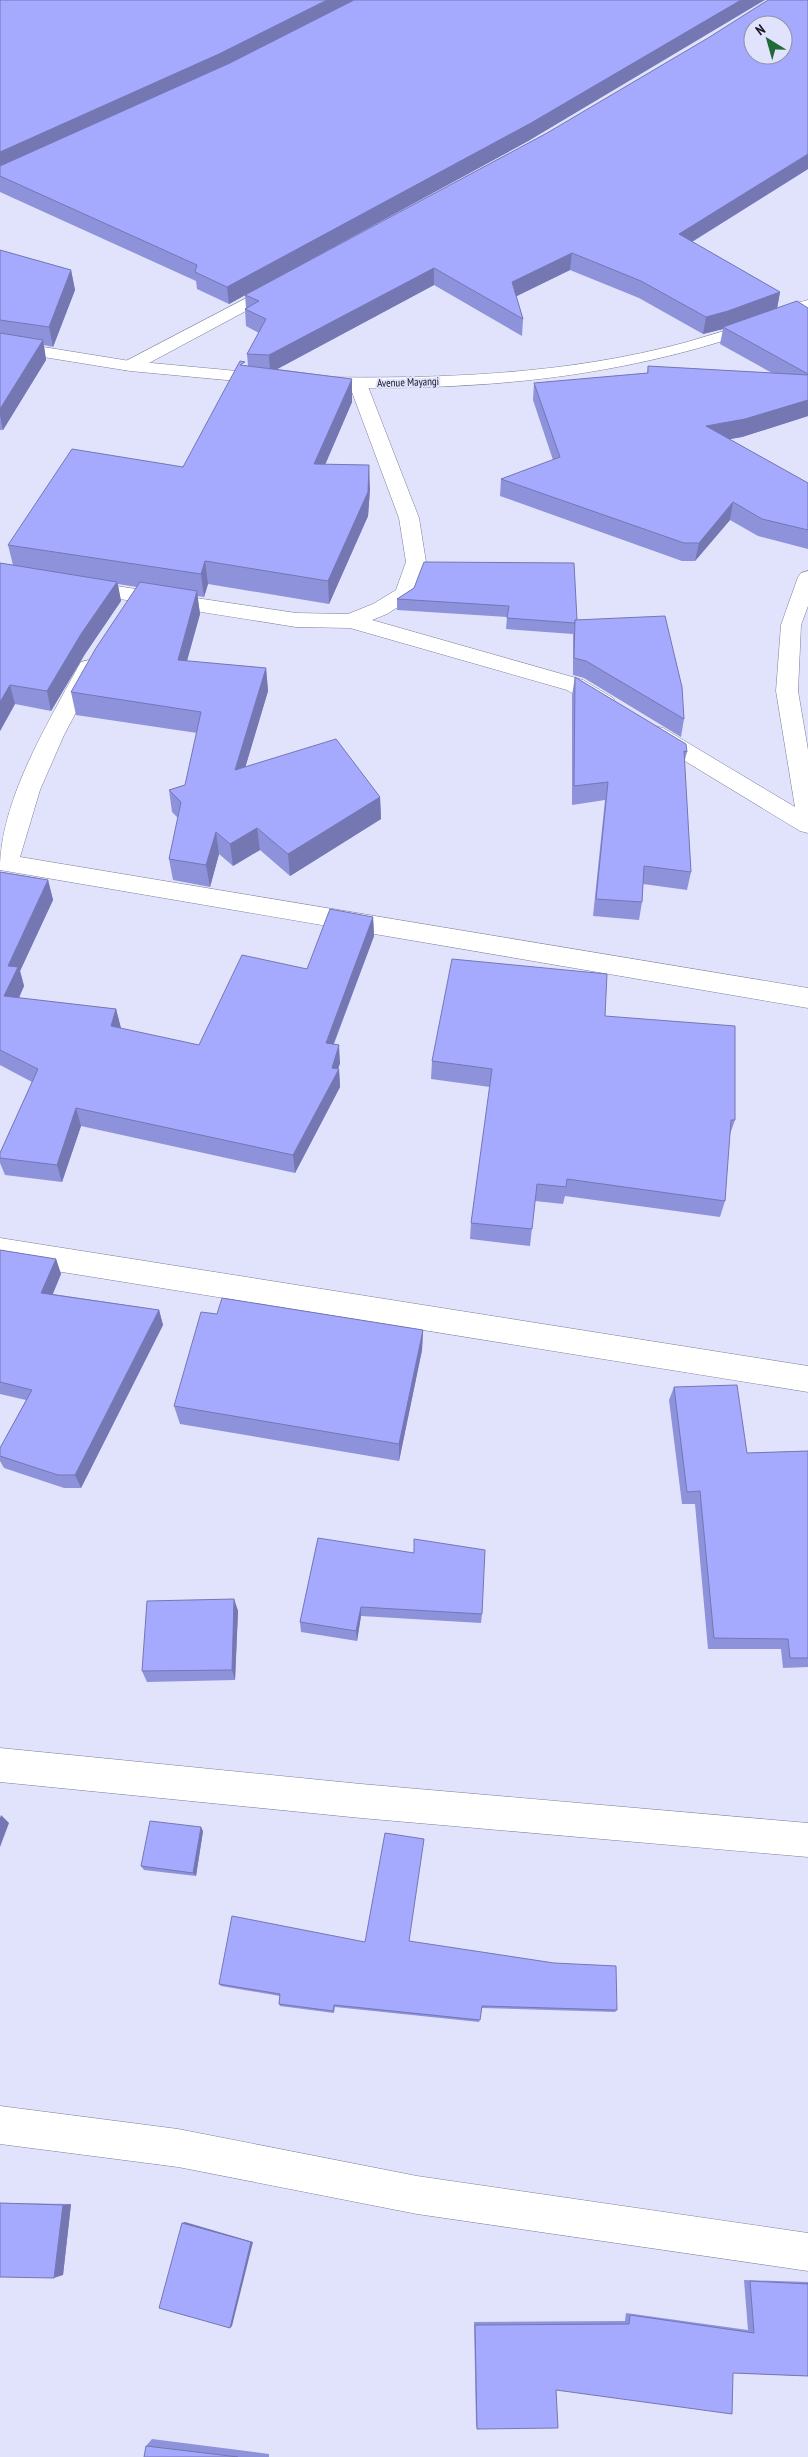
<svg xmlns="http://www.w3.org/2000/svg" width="808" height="2457" viewBox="0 0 808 2457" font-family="'PT Sans Narrow',sans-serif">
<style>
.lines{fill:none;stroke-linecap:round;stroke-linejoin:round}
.minor-casing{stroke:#7b7e99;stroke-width:1}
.tertiary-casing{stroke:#7b7e99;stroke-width:1}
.minor{fill:#fff;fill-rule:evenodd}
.tertiary{fill:#fff;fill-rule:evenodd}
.wall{fill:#8e92db}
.shaded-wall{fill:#7477b2}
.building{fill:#a5aaff;stroke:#7477b2;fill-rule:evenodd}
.labels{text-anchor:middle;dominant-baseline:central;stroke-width:4;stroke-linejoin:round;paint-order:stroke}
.far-street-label{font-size:11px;fill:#151621;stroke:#e0e3fb}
</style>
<rect width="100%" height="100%" fill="#e0e3fb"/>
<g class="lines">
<defs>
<g id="minor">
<polygon points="279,281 285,282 287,286 285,290 136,370 124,370 121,366 124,362"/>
<path d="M358,379L364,380L367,384L419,518L426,562L412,598L387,614L372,620L583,680L613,698L616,703L613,708C596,713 581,698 567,690L350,628L296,627L76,592L73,587L76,582L83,581L296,613L348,614L373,604L396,590L406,562L399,518L349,384L352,380Z"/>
<polygon points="808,571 808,606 801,625 798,691 808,750 808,833 800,831 647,738 644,733 647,728 655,726 663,728 795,807 776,691 781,625 798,577 801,573"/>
<path d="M89,660L97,662L100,667L64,735L40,790L20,857L808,988V1008L0,870C0,801 46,727 78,667L81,662Z"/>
<polygon points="0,1238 808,1366 808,1392 0,1262"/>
<polygon points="0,1748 361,1784 808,1823 808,1857 361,1818 0,1782"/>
<polygon points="0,2106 178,2129 417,2176 808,2233 808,2271 417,2214 178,2167 0,2144"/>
</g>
<g id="tertiary">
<path d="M808,300V311C643,377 491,392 315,387L309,386L306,382L309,378L315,377C439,379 566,375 687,342C706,336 726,331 744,324C766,317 786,305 808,300Z"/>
<polygon points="0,340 130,361 269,374 275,375 278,379 275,383 269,384 130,371 0,350"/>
</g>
</defs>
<use href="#minor" class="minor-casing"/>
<use href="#tertiary" class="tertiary-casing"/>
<use href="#minor" class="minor"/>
<use href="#tertiary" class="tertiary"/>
</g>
<g class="wall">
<polygon points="0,0 530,140 271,281 808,169 692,242 780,292 777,308 808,308 808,416 742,437 729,439 808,483 808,549 758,536 730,520 695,561 682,561 500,496 501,479 553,460 533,400 534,383 647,373 648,366 772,373 720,344 723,329 703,334 639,298 570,270 516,296 523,319 522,336 434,285 277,369 352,379 352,402 325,465 370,489 368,516 329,604 208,584 204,597 197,596 200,614 187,661 266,668 268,691 245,767 380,797 381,819 290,876 260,850 233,866 219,854 210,887 173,880 169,859 178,818 172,812 169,790 185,785 197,733 76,715 71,692 137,587 118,584 121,601 85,654 51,711 15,704 0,731 0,563 13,565 8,545 183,467 245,365 248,366 247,354 259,333 246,326 245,309 246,308 245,295 229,304 197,289 196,281 0,192"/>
<polygon points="0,250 71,270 75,290 53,347 44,345 46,360 3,430 0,430"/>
<polygon points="414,588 577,620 684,719 681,737 584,678 573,675 573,634 506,629 507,617 397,610 397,599"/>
<polygon points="575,677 687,752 684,763 691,872 687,890 643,884 642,902 639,920 593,916 605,800 572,805 572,695"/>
<polygon points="0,872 48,880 53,900 20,971 24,986 19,998 116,1009 121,1029 199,1045 307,969 373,917 374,936 334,1044 340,1063 338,1069 339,1069 340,1087 295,1173 81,1126 62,1182 5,1175 0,1163 0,1153 32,1082 0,1065"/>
<polygon points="605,1016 735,1120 729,1137 725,1201 720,1217 565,1196 563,1204 535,1201 530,1246 470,1239 471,1223 490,1087 431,1079 432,1061"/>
<polygon points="0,1250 56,1259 61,1274 53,1294 159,1310 163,1325 81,1488 64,1488 4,1468 0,1461 0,1448 26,1400 0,1394"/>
<polygon points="423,1330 422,1350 399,1461 180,1424 174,1406"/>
<polygon points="674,1387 747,1453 808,1451 808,1667 783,1668 781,1649 708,1649 695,1504 682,1504 669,1400"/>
<polygon points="318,1538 482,1614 481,1623 361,1616 357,1641 301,1632 300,1622"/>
<polygon points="234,1599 238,1611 235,1680 147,1682 142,1671"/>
<polygon points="203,1831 196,1876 144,1870 141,1866"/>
<polygon points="410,1941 617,2010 615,2012 482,2008 479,2022 335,2007 334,2013 280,2006 279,2004 280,1996 221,1986 219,1984 365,1942"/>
<polygon points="0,2203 71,2204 63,2275 0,2277"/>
<polygon points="744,2280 808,2282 808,2376 733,2373 556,2390 477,2429 476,2424 474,2322 625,2321 626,2313 748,2330"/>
<polygon points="152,2439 269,2454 269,2457 144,2457 146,2446"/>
</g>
<g class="shaded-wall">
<polygon points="327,0 359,0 220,70 0,170 0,152"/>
<polygon points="741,0 765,0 530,140 229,304 227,287"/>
<polygon points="808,154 808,169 677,251 679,234"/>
<polygon points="572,253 570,270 511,299 512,282"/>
<polygon points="434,268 434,285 270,373 269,355"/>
<polygon points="71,270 75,290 53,347 49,327"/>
<polygon points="780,292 777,309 723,327 723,329 703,334 706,317"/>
<polygon points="43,340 46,360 3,430 0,415 0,409"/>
<polygon points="352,379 352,402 315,488 314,464"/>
<polygon points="808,400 808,416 742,437 703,444 706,426"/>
<polygon points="369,465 370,489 368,516 329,604 328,581"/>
<polygon points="733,502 730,520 695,561 699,543"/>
<polygon points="205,561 208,584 204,597 201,574"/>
<polygon points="117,582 121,601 85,654 51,711 47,691 81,634"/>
<polygon points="197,591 200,614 181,682 178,660"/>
<polygon points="266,668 268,691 238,792 235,770"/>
<polygon points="10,685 15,704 0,731 0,702"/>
<polygon points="380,797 381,819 290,876 288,854"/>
<polygon points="257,828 260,850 233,866 230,844"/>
<polygon points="216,832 219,854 210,887 206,865"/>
<polygon points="48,880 53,900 20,971 24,986 11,1015 4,996 8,966"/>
<polygon points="373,917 374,936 327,1061 326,1043"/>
<polygon points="116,1009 121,1028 115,1045 111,1026"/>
<polygon points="339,1045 340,1063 337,1072 339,1069 340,1087 295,1173 293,1155 332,1068"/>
<polygon points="76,1108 81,1126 62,1182 57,1165"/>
<polygon points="56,1259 61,1274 47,1307 41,1293"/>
<polygon points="159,1310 163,1325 81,1488 75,1475"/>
<polygon points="423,1330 422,1350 399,1461 399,1444"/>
<polygon points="234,1599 238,1611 235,1680 232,1670"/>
<polygon points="361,1607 361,1616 357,1641 356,1631"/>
<polygon points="1,1815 9,1823 0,1847 0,1818"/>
<polygon points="201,1827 203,1831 196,1876 193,1873"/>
<polygon points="71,2204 63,2275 54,2278 63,2205"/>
<polygon points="185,2222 253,2242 232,2326 230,2328 182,2223"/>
</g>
<g class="building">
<polygon points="0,0 327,0 219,54 0,152"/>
<polygon points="354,0 741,0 531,123 227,287 195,272 197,265 0,176 0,166 230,63"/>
<path d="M768,0H808V154L679,234L780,292L728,311L706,317L641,281L572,253L512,282L523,319L434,268L269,355L247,354L266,319L245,309L259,301L245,295L547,133L708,38ZM753,25H783V55H753Z"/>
<polygon points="0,250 71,270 49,327 0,320"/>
<polygon points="797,301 808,308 808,374 723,327"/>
<polygon points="0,333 43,340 0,409"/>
<polygon points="240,361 245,362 240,365 352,379 314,464 369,465 368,492 328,581 205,561 201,574 8,545 72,449 183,467"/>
<polygon points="648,366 808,375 808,400 745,419 706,426 808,483 808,530 762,519 733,502 699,543 684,543 501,479 560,457 534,383 648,373"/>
<polygon points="424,562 574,563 577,620 575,620 575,623 507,618 509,606 397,599 414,588"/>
<polygon points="0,563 117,582 81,634 47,691 10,685 0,702"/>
<polygon points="140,582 197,591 178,660 266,668 235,770 336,739 380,797 288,854 257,828 230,844 216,832 206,865 169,859 181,802 169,790 185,785 201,712 71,692 96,648"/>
<polygon points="665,616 682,687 684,719 586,661 574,658 575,620"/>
<polygon points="575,677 686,744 687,752 684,751 691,872 644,866 642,902 596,899 608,782 574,786"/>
<polygon points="0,872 48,880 8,966 18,967 4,996 116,1009 111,1026 199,1045 242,955 307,969 330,909 373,917 326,1043 339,1045 332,1068 339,1069 293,1155 76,1108 57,1165 0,1158 0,1153 38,1069 0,1050"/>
<polygon points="452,959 607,974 605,1016 735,1026 735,1120 731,1120 725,1201 567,1179 566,1187 537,1184 532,1229 471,1223 492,1069 432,1061"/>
<polygon points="0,1250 56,1259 41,1293 159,1310 75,1475 58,1475 0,1456 0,1448 32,1390 0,1382"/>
<polygon points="222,1298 423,1330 399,1444 174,1406 201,1312 217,1314"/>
<polygon points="737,1385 747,1453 808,1451 808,1658 790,1658 788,1639 714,1638 700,1491 687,1492 674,1387"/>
<polygon points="318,1538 414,1553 414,1539 485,1550 482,1614 361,1607 356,1631 300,1622"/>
<polygon points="234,1599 232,1670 142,1671 147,1601"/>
<polygon points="150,1821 201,1827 193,1873 141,1866"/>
<polygon points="385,1833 424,1839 409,1941 554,1963 616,1966 617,2010 482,2006 480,2020 334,2005 333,2011 279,2004 280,1994 219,1984 232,1916 365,1942"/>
<polygon points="0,2203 63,2205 54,2278 0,2277"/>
<polygon points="182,2223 251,2242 230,2328 159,2308"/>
<polygon points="750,2281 808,2284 808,2376 733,2373 732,2414 556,2390 558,2428 477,2429 475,2325 629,2324 630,2315 754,2333"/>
<polygon points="146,2446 238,2457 144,2457"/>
</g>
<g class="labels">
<g class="far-street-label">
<text transform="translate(408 382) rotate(-2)">Avenue Mayangi</text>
</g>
</g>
<g transform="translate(768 40) rotate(323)"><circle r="24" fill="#e0e3fb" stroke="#8f91a4"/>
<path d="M0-4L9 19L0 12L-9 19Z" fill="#1f6a38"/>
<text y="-8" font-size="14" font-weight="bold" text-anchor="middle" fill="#151621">N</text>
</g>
</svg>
